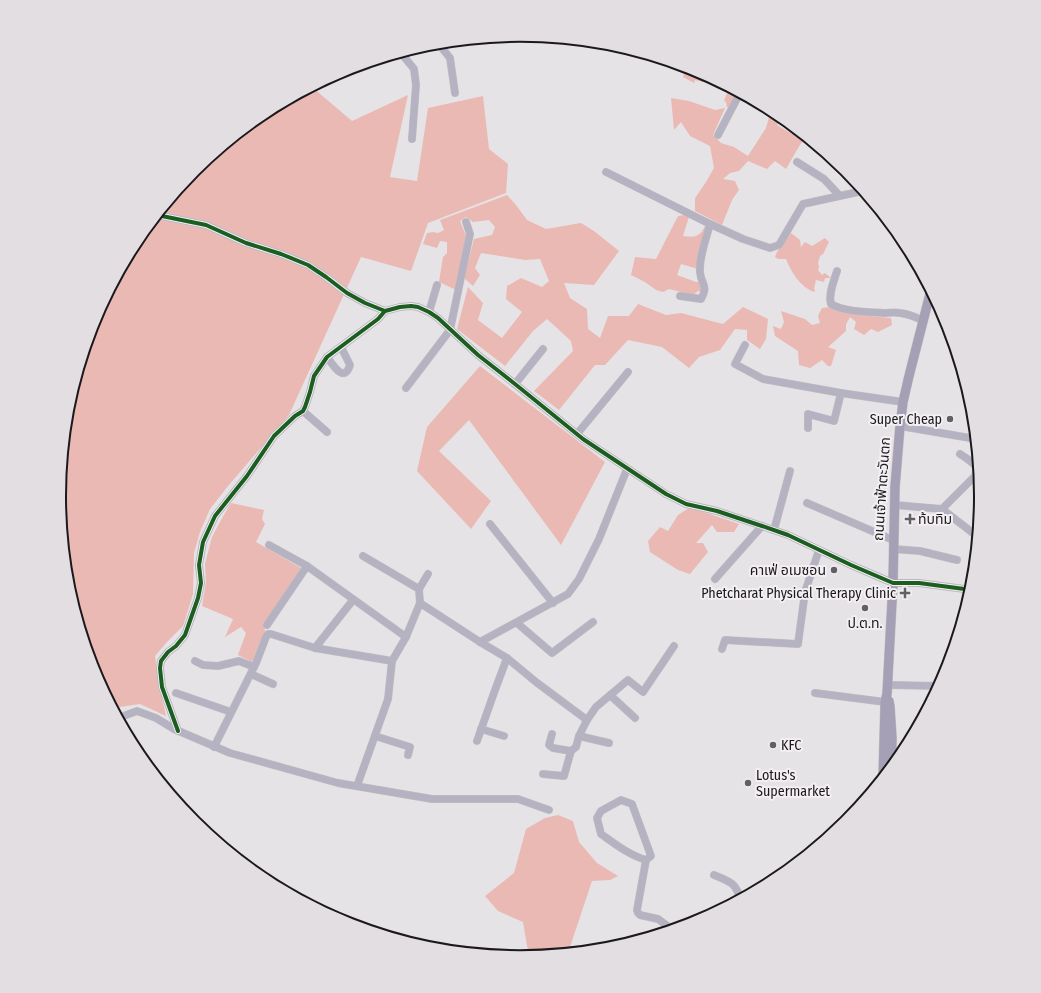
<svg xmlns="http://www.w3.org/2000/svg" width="1041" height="993" viewBox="0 0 1041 993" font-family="'Fira Sans Condensed','Noto Sans Thai',sans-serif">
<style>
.forest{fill:#ebb9b4}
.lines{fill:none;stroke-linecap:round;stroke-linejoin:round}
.minor-casing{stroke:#c1bfc1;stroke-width:8}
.major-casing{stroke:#c1bfc1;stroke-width:10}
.minor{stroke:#b5b3c2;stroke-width:7}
.major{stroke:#a5a0b5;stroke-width:9}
.cycleway-casing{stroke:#f3eff3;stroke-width:6}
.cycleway{stroke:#1b5e20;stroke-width:4}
.poi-dot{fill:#626062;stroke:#f3eff3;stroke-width:1.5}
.labels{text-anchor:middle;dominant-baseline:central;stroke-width:4;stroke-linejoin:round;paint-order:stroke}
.poi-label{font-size:14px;fill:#1b191b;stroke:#f3eff3;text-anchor:end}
.street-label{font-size:14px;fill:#1b191b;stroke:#f3eff3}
.rim{fill:none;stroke:#1b191b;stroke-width:2}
</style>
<rect width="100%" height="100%" fill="#e5e3e5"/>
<g class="forest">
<path d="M671,62L697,70L732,89L734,100L730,108L727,107L726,102L724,101L727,93C721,83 716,82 705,78L703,82L695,80L694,83L683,77L684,74L668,64Z"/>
<polygon points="312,87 352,121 408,95 390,177 417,181 428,108 483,96 489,149 508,164 506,193 428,223 411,271 361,257 289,415 228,486 210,509 200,532 194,553 193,594 183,626 167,642 155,656 160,689 166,716 140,704 113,708 94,673 68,586 59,496 68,406 94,320 137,240 194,170 264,113"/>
<polygon points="671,98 689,101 715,110 725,108 713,135 721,143 734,147 748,156 766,128 771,110 782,117 777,125 792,134 797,129 808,138 806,141 801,143 786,169 775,161 767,169 748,161 739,171 730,173 723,179 735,181 739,190 732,200 722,225 695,211 695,198 706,182 714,168 710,146 690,136 681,122 674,130"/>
<polygon points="507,195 516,205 527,220 546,229 581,223 594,231 619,251 594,285 564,283 570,298 587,309 588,329 600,338 608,316 629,316 638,304 666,315 681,313 723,324 743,307 768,319 766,339 760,349 747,340 747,330 735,329 720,350 699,357 689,368 662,347 628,340 605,365 595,365 559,410 534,391 573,351 571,341 547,319 533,331 505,366 457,329 468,287 483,303 478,320 502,338 522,312 506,299 507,286 521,278 542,287 549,281 540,259 525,260 481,253 475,268 480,275 473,286 464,278 474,239 492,235 495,227 489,220 473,222 466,217 460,221 466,236 456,290 439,282 443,257 447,253 447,242 440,241 437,248 423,244 427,233 433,232 438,233 444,230 440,220"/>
<path d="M685,215L689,217L683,236C694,238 700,237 705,226L707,228L701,249L698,250L699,260L698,269L681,264L677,275L696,282H700L703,292L698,291L693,295L669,289L663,292L656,290L645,282L631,275L635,257L656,259L678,216Z"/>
<path d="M791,233L800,240L801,247L805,242L812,246L825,238L829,242L823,254L820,256L818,263L819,267L818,270L822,275L825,273L831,278H825L824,282L816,280L814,289L815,290L814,292C799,286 792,273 786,259H778L775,257L777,252Z"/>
<path d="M830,307C844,315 874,316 891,318L892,325L878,332L871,329L864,335L854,329L856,322L850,317L846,324V331L828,347L836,350L831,366H828L822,360L810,368L799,365L798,351L775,336L773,326L781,329L784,322L781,311L805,319L812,325L820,323L818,316L822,308Z"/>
<polygon points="480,366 605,462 561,545 469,420 439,451 491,501 471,529 417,471 427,427"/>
<polygon points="231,503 264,510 262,519 265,524 256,542 301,568 264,624 265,631 252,662 238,655 246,633 241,627 225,637 233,619 202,606 206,582 205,564 212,537 221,520"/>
<polygon points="689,508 707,513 739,524 734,532 717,532 712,525 696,543 703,543 708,552 690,574 678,570 650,552 648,541 660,527 668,531 678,515"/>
<polygon points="558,815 573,821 579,842 597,863 618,876 610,880 592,881 568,953 529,957 523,922 498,911 485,896 514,873 526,829 545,818"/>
</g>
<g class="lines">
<defs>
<g id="minor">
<polyline points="438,43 450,58 455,93"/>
<polyline points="401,53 414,69 416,85 412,139"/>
<polyline points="325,83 338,75 367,66 375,61"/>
<polyline points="718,135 740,93"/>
<polyline points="797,162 824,179 839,195"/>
<polyline points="606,172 710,224 743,239 770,248 779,245 803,204 858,192 862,189"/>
<polyline points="157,215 206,225 246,243 281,254 308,265 326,277 347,293 365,303 385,311 400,307 411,306 418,307 429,312 438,318 478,355 515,384 583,439 666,494 686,504 717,511 762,526 788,535 851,565 893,583 919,583 972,590"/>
<path d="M837,271C834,281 828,294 831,304C845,312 868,312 884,313C889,313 895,312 900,313C909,314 916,317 923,321"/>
<path d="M680,296L701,299C709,285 701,285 700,272C699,256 706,240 710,224"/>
<polyline points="429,312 437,285"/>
<polyline points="745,345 735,364 763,379 841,393 903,402"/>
<path d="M327,357C333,365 344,384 350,365L341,347"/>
<polyline points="515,384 543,349"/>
<polyline points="406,388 450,330 470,234 466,222"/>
<polyline points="303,411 327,432"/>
<polyline points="900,426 976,439"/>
<polyline points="808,428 808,414 834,421 841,393"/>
<polyline points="577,434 628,372"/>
<polyline points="807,503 893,540"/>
<polyline points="895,505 942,509 978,537"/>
<path d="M942,509L975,476L977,468C972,461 966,458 960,454"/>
<polyline points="490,524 553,603"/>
<polyline points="774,530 790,471"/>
<polyline points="269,545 307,566 406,637 420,603 480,642 507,658 536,682 587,720"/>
<polyline points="893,549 920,551 957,560"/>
<polyline points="363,556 419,589 420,603"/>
<polyline points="715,579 762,526"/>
<polyline points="419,589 428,574"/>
<polyline points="517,623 552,653 593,622"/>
<polyline points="267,625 307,566"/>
<polyline points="480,642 568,594 579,579 599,539 627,469"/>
<polyline points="315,648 353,600"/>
<polyline points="722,649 725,640 798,644 805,592 819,550"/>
<polyline points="195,661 203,665 218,666 239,661 254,667"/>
<polyline points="251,674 273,684"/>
<polyline points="888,685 940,686"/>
<polyline points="176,693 231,712"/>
<polyline points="815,693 885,702"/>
<polyline points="610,695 635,718"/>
<polyline points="118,718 137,711 156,718 174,729 230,753 338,783 432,799 518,799 549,810"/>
<polyline points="481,729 504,736"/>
<polyline points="178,731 162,687 160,668 161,661 168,652 176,646 185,635 198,598 201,583 199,565 203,542 215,516 247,476 274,436 295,416 303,411 305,407 310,392 314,376 327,357 378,319 385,311"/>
<polyline points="552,734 549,745 553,748 571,751"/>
<polyline points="375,736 410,747 408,755"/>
<polyline points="579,736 609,743"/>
<polyline points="477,741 495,690 507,658"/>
<polyline points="214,747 256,663 266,637 268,634 271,634 315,648 392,661 406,637"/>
<polyline points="543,774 564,776 571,751 576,747 579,736 587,720 596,707 628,680 643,692 674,646"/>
<polyline points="357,786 388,699 392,661"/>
<path d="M621,800L632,804L651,856L646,860C629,855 615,844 601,834L597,818L601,811Z"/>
<polyline points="646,860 637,910 638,913 640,915 658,919 673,930"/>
<path d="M714,875C729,881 737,883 740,900"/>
</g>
<g id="major">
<polyline points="889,701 890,707 892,739 891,769"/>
<polyline points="883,779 885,707 885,702 887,694 893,583 895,487 900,426 903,402 909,376 931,290"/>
</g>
</defs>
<use href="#minor" class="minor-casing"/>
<use href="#major" class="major-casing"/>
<use href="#minor" class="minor"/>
<use href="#major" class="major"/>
<defs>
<g id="cycleway">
<polyline points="157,215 206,225 246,243 281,254 308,265 326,277 347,293 365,303 385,311 400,307 411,306 418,307 429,312 438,318 478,355 515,384 583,439 666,494 686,504 717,511 762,526 788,535 851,565 893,583 919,583 972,590"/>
<polyline points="178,731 162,687 160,668 161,661 168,652 176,646 185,635 198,598 201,583 199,565 203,542 215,516 247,476 274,436 295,416 303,411 305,407 310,392 314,376 327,357 378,319 385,311"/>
</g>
</defs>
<use href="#cycleway" class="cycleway-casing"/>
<use href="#cycleway" class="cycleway"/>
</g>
<g class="poi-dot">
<circle cx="950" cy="419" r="4"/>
<path d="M908 513h4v4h4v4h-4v4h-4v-4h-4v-4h4z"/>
<circle cx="834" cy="570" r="4"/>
<path d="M903 587h4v4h4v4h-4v4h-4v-4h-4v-4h4z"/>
<circle cx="865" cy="608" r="4"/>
<circle cx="773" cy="745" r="4"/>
<circle cx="748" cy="783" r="4"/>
</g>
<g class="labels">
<g class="poi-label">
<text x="942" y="419">Super Cheap</text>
<text x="918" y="519" text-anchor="start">ท้บทิม</text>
<text x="826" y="570">คาเฟ่ อเมซอน</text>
<text x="896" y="593">Phetcharat Physical Therapy Clinic</text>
<text x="865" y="623" text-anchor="middle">ป.ต.ท.</text>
<text x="781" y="745" text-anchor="start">KFC</text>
<text x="756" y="775" text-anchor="start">Lotus's<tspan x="756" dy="16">Supermarket</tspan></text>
</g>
<g class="street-label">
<text transform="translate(882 489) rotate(-86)">ถนนเจ้าฟ้าตะวันตก</text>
</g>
</g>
<path d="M0 0H1041V993H0ZM66 496a454 454 0 1 1 908 0a454 454 0 1 1-908 0Z" fill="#e2dee2" fill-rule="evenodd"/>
<path class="rim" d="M66 496a454 454 0 1 1 908 0a454 454 0 1 1-908 0Z"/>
</svg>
